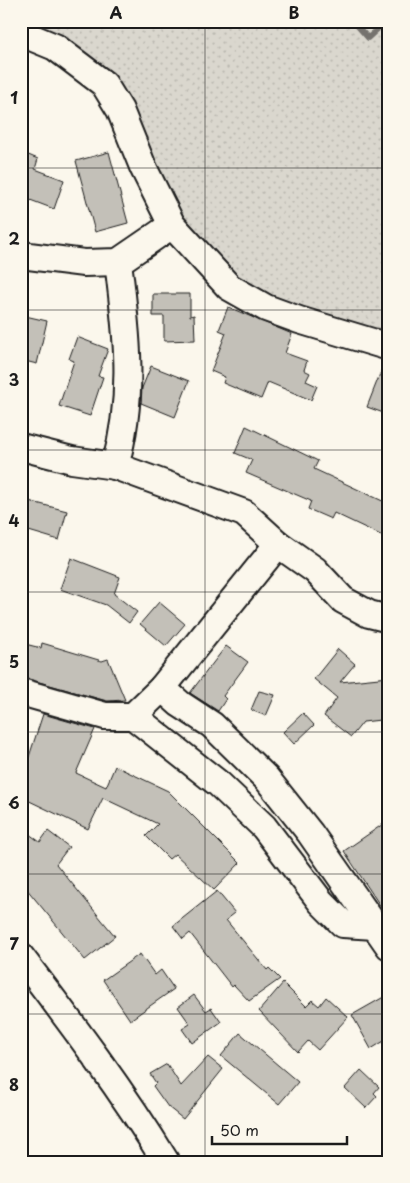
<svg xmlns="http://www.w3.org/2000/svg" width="410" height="1183" viewBox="0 0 410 1183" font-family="'Playpen Sans',sans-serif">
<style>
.grass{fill:url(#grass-dots);stroke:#7b7a75}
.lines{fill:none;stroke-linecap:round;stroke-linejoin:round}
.stream{stroke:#74726e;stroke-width:5.5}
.building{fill:#c3c0b8;stroke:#1c1c1c}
.minor-casing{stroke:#1c1c1c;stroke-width:30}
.minor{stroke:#fbf7ec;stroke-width:26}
.grid{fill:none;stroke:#1c1c1c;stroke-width:1;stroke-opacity:0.55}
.neatline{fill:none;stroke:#1c1c1c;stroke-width:2}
.grid-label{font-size:16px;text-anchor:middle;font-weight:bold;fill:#1c1c1c}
</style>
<defs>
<pattern id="grass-dots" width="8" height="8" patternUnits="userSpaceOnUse" patternTransform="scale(1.25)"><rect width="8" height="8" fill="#dad7ce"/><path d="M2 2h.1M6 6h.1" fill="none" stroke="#bab8b0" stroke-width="1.8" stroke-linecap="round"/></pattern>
</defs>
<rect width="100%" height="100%" fill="#fbf7ec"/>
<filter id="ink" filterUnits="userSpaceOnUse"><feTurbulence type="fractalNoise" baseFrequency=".02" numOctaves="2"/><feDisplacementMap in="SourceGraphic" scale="10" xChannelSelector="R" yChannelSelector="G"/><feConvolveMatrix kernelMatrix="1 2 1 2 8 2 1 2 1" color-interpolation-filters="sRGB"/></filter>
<g filter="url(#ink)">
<polygon class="grass" points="24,21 389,21 389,334 321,317 238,282 171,210 130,104 85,52"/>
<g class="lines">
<polyline class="stream" points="353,21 368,38 381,26 389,32"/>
</g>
<g class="building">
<polygon points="21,152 38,159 35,169 64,180 54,209 25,198 24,202 21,201"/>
<polygon points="109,152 128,223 95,232 76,161"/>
<polygon points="153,294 190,294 190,316 194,315 195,340 164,341 164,316 153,316"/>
<polygon points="228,307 292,334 285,353 307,361 304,370 310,373 306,381 317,386 311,400 268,382 261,399 223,383 225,377 211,371 226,333 219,330"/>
<polygon points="21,315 47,321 37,364 21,360"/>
<polygon points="77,337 108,349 98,376 103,377 90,416 59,406 74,361 69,359"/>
<polygon points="385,361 389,362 389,415 367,407"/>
<polygon points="151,366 189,381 175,417 141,403 142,388"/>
<polygon points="246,426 318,461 314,469 389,504 389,539 334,513 331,519 308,509 311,501 246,473 252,460 235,453"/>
<polygon points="21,499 67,511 59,540 22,529"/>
<polygon points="71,558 120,577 114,594 137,612 129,623 106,605 60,589"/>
<polygon points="159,602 185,624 166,646 140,624"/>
<polygon points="21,643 41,648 42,643 102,661 108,659 125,700 107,701 21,677"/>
<polygon points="226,646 248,662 223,696 226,699 218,711 190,693"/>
<polygon points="338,649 355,664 340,682 389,677 389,719 363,722 351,737 324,716 337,698 314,679"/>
<polygon points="259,691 275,695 266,716 251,710"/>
<polygon points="303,713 314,725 294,744 283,732"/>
<polygon points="43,714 95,729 76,773 106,787 115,766 168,791 240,863 214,890 175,854 169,859 146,836 158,824 103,798 88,829 21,797 21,781"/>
<polygon points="389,820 389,919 344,851"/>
<polygon points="21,828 40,842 48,831 69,847 56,864 115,936 85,960 21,882"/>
<polygon points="217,891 235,913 226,920 267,970 269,968 280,979 249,1001 234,985 232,987 190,933 183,939 173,926"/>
<polygon points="140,954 155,975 161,970 174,989 130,1020 103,980"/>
<polygon points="283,983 306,1006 312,1000 319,1006 326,997 348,1017 318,1050 308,1041 298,1052 259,1011"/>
<polygon points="389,994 389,1038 371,1049 352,1015"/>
<polygon points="194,995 206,1011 211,1008 221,1022 192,1043 182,1029 190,1024 178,1007"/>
<polygon points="240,1033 298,1082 279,1104 221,1056"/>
<polygon points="208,1057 223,1069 183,1119 168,1107 153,1086 156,1083 150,1074 167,1064 181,1086"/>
<polygon points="361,1070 379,1087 374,1093 377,1096 366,1108 345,1088"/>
</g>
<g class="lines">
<defs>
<g id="minor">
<polyline points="21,33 55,47 104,84 120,110 143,167 172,225 229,287 266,308 299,320 389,347"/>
<polyline points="21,255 84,263 118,262 172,225"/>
<polyline points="21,447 72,460 115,466 244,513 278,544 315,570 343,600 369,614 389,619"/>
<path d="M115,466C135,396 127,332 118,262"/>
<polyline points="162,688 180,704 212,725 267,779 310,833 389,946"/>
<polyline points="21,692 105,716 133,716 219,784 264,827 321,902 343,924 375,926"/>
<polyline points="133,716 162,688 278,544"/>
<path d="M21,957C72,1024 122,1090 166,1162"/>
</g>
</defs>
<use href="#minor" class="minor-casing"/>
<use href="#minor" class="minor"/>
</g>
</g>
<path class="grid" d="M205,21V1162M21,168H389M21,310H389M21,450H389M21,592H389M21,732H389M21,874H389M21,1014H389"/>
<rect width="410" height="1183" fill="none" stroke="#fbf7ec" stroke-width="55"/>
<path d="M212 1136v8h135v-8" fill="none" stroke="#1c1c1c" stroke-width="2.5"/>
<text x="220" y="1136" font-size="15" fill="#1c1c1c" stroke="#fbf7ec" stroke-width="4" paint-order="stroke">50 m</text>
<rect x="28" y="28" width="354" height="1128" class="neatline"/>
<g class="grid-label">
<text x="116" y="19">A</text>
<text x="294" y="19">B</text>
<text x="14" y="104">1</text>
<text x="14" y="245">2</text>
<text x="14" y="386">3</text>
<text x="14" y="527">4</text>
<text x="14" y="668">5</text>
<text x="14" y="809">6</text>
<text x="14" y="950">7</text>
<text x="14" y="1091">8</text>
</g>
</svg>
